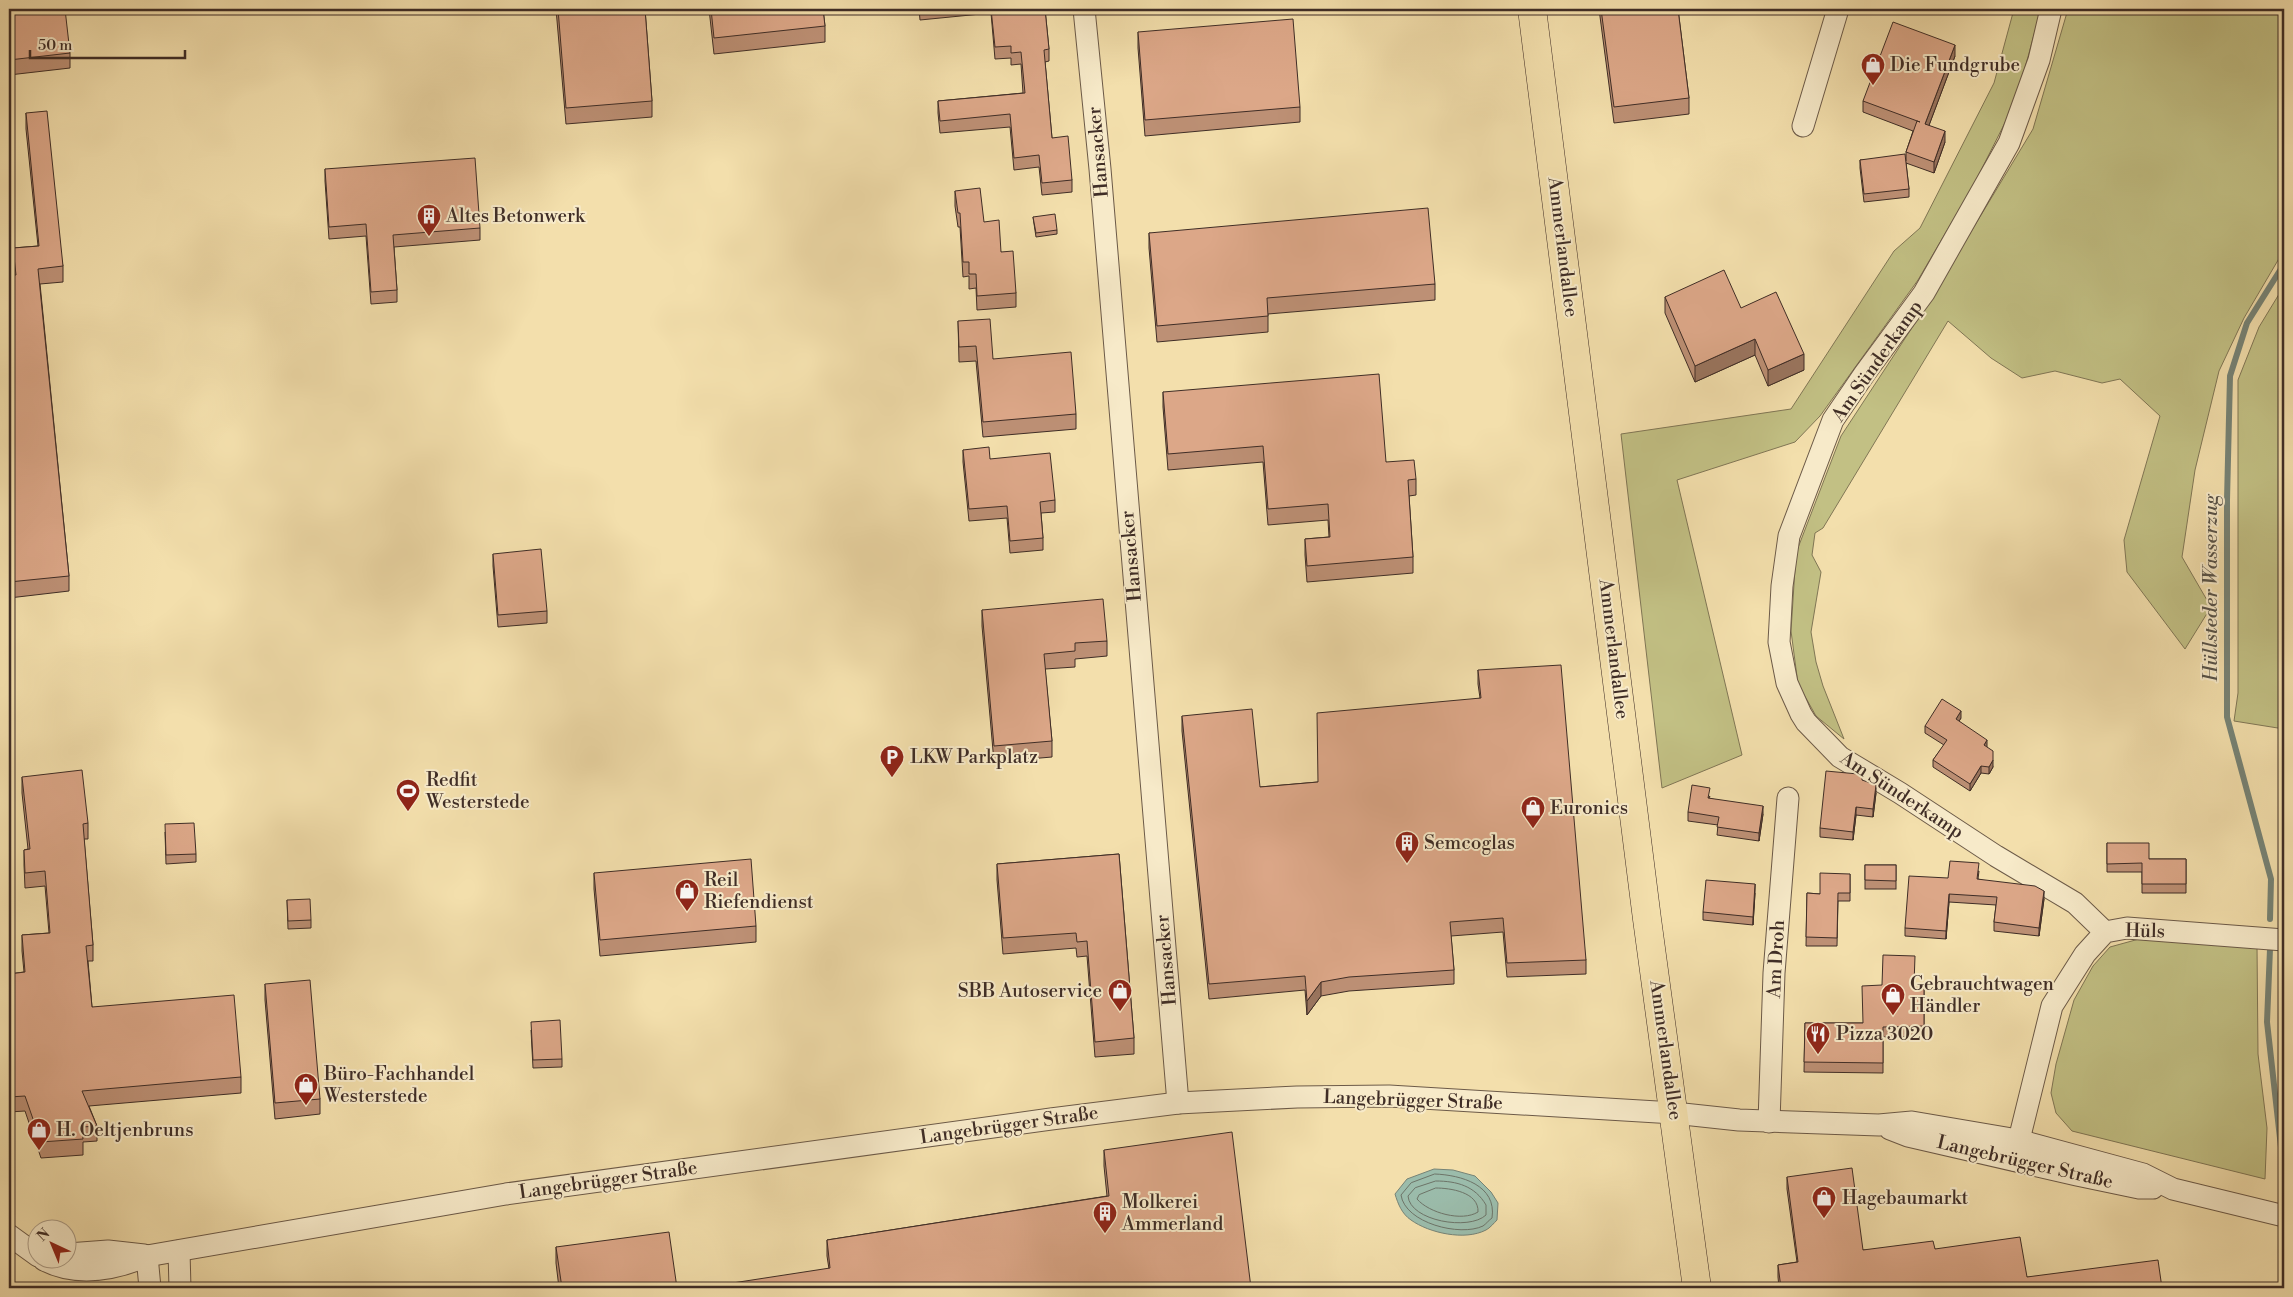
<svg xmlns="http://www.w3.org/2000/svg" width="2293" height="1297" viewBox="0 0 2293 1297" font-family="'Libre Bodoni',serif">
<style>
.green{fill:#c2c084;stroke:#807655}
.water{fill:#9bbcab;stroke:#768376}
.lines{fill:none;stroke-linecap:round;stroke-linejoin:round}
.shore{stroke:#6d7468;stroke-width:1}
.stream{stroke:#768376;stroke-width:6}
.minor-casing{stroke:#6c5a48;stroke-width:23}
.major-casing{stroke:#3f2d26;stroke-width:29}
.minor{stroke:#f7eac9;stroke-width:21}
.major{stroke:#f3dfac;stroke-width:28}
.wall{fill:#bd9075;stroke:#3f2d26}
.shaded-wall{fill:#9a755f;stroke:#3f2d26}
.building{fill:#dca788;stroke:#3f2d26}
.labels{text-anchor:middle;dominant-baseline:central;stroke-width:4;stroke-linejoin:round;paint-order:stroke}
.poi-label{font-size:19px;fill:#3f2d26;stroke:#f7eac9;text-anchor:start}
.street-label{font-size:19px;fill:#3f2d26;stroke:#f7eac9}
.water-label{font-size:20px;font-style:italic;fill:#565147;stroke:#f7eac9}
</style>
<rect width="100%" height="100%" fill="#f3dfac"/>
<filter id="stains"><feTurbulence type="fractalNoise" baseFrequency=".004" numOctaves="4"/><feColorMatrix values="0 0 0 0 .2 0 0 0 0 .09 0 0 0 0 .02 0 0 0 .5 -.17"/></filter>
<radialGradient id="worn" r=".72"><stop offset=".6" stop-color="#630" stop-opacity="0"/><stop offset="1" stop-color="#630" stop-opacity=".3"/></radialGradient>
<g class="green">
<polygon points="2014,9 2041,9 2016,101 1973,186 1918,280 1820,416 1795,442 1677,480 1742,755 1662,788 1621,434 1791,409 1894,251 1920,228 1994,83"/>
<polygon points="2068,9 2284,9 2284,250 2244,318 2219,371 2195,470 2182,557 2211,607 2185,649 2127,572 2124,540 2160,416 2120,379 2102,383 2055,371 2022,378 1991,358 1948,321 1823,528 1815,533 1812,555 1821,572 1811,632 1816,662 1823,686 1844,739 1816,716 1798,684 1791,631 1796,553 1841,436 1923,311 2033,129"/>
<polygon points="2284,286 2284,729 2234,721 2238,693 2238,380 2259,327"/>
<polygon points="2139,939 2257,945 2258,1054 2267,1128 2265,1179 2072,1131 2056,1113 2051,1093 2056,1064 2074,1000 2093,966 2110,947"/>
</g>
<path class="water" d="M1434,1169L1453,1170L1475,1176L1491,1192L1498,1203L1497,1220C1494,1223 1490,1228 1486,1230C1465,1241 1429,1233 1411,1220C1402,1214 1398,1204 1395,1194L1407,1179Z"/>
<g class="lines">
<g class="shore">
<path d="M1435,1174C1461,1175 1497,1185 1492,1218C1489,1220 1486,1224 1483,1226C1460,1237 1405,1223 1401,1195L1411,1183Z"/>
<path d="M1436,1181C1457,1181 1475,1186 1486,1205V1215C1469,1231 1410,1221 1408,1196L1415,1188Z"/>
<path d="M1436,1188C1450,1188 1479,1192 1478,1212C1462,1222 1429,1213 1417,1199L1419,1195Z"/>
</g>
<g class="stream">
<polyline points="2270,919 2271,879 2227,717 2227,500 2230,376 2247,323 2284,264"/>
<polyline points="2270,949 2267,1022 2284,1174"/>
</g>
<defs>
<g id="minor">
<polyline points="1084,9 1100,169 1178,1103"/>
<polyline points="2051,9 2039,60 2009,143 1924,293 1865,373 1833,420 1789,536 1782,586 1779,642 1787,683 1801,714 1806,722 1840,757 1900,793 1996,856 2075,903 2105,932"/>
<polyline points="1803,126 1838,9"/>
<polyline points="1769,1122 1774,973 1788,798"/>
<polyline points="1890,1129 1908,1136 2077,1175 2139,1188 2153,1188"/>
<polyline points="2014,1160 2052,1006 2085,954 2105,932 2127,928 2284,940"/>
<polyline points="9,1235 38,1256"/>
<polyline points="179,1251 180,1288"/>
<polyline points="68,1254 108,1251 144,1255"/>
<polyline points="147,1256 150,1288"/>
<path d="M44,1260C77,1277 114,1270 147,1256L506,1194L1051,1119L1178,1103L1297,1097L1389,1096L1674,1113L1739,1120L1879,1125L1912,1122L2018,1140L2143,1174L2173,1189L2284,1216"/>
</g>
<polyline id="major" points="1532,9 1647,919 1697,1288"/>
</defs>
<use href="#minor" class="minor-casing"/>
<use href="#major" class="major-casing"/>
<use href="#minor" class="minor"/>
<use href="#major" class="major"/>
</g>
<g class="wall">
<polygon points="9,9 70,53 70,68 9,75"/>
<polygon points="556,9 645,9 652,101 652,117 566,124"/>
<polygon points="709,9 823,9 825,26 825,42 714,54"/>
<polygon points="919,9 1045,9 1049,49 1049,61 1045,62 1052,138 1072,180 1072,192 1042,195 1039,167 1014,170 1010,127 940,133 938,113 938,101 1023,93 1021,64 1011,65 1011,58 995,59 991,13 920,20"/>
<polygon points="1197,9 1211,9 1197,10"/>
<polygon points="1599,9 1678,9 1689,98 1689,114 1614,123"/>
<polygon points="1138,32 1300,107 1300,122 1145,136 1138,48"/>
<polygon points="1955,56 1929,125 1945,142 1934,173 1906,163 1909,189 1909,197 1864,202 1860,168 1860,160 1906,161 1906,152 1913,131 1863,112 1863,101"/>
<polygon points="26,113 63,266 63,282 40,284 69,576 69,591 9,598 9,276 15,275 13,264 13,248 38,246 26,129"/>
<polygon points="325,169 480,228 480,240 394,247 397,290 397,302 371,304 366,236 329,239 325,181"/>
<polygon points="955,191 984,222 1001,252 1016,293 1016,307 977,310 976,288 969,289 969,276 963,277 960,227 958,227 955,206"/>
<polygon points="1033,217 1057,230 1057,234 1036,237"/>
<polygon points="1149,233 1435,284 1435,300 1268,314 1268,332 1157,342 1149,248"/>
<polygon points="1665,297 1741,308 1804,370 1768,386 1755,355 1695,382 1665,313"/>
<polygon points="958,321 993,359 1076,414 1076,429 983,437 976,361 959,362"/>
<polygon points="1163,392 1386,462 1416,479 1416,495 1409,496 1413,557 1413,573 1307,582 1305,555 1305,539 1329,537 1328,520 1268,525 1263,462 1168,470 1163,407"/>
<polygon points="963,450 990,459 1055,500 1055,512 1041,513 1043,538 1043,550 1010,553 1007,518 969,521 963,462"/>
<polygon points="493,554 547,611 547,623 498,627 493,566"/>
<polygon points="982,610 1107,641 1107,656 1075,659 1075,667 1045,669 1052,741 1052,757 994,762 982,626"/>
<polygon points="1478,670 1586,960 1586,974 1507,977 1503,932 1451,936 1454,970 1454,984 1349,991 1321,996 1307,1015 1305,990 1209,999 1182,731 1182,716 1260,787 1318,782 1480,698 1478,684"/>
<polygon points="1961,718 1959,721 1987,747 1993,767 1989,774 1981,773 1970,791 1933,767 1933,760 1944,745 1925,733 1925,726"/>
<polygon points="22,777 88,823 88,839 84,839 93,945 93,961 88,961 92,1007 241,1077 241,1093 89,1106 97,1126 97,1141 83,1142 83,1155 41,1158 25,1111 9,1112 9,974 24,972 22,951 22,935 49,933 45,886 25,888 24,865 24,850 28,849 22,793"/>
<polygon points="1862,780 1876,793 1873,817 1856,815 1853,840 1820,837 1820,828"/>
<polygon points="1710,796 1709,798 1763,814 1759,841 1717,835 1718,825 1688,821 1688,812"/>
<polygon points="165,832 196,854 196,862 166,864"/>
<polygon points="2107,843 2149,859 2186,859 2186,893 2142,893 2142,872 2107,872"/>
<polygon points="1119,854 1134,1038 1134,1054 1095,1057 1087,956 1077,957 1076,948 1003,954 997,880 997,864"/>
<rect x="1865" y="865" width="31" height="24"/>
<polygon points="1979,871 1978,879 2044,899 2039,936 1994,931 1994,922 1996,905 1949,902 1946,939 1905,936 1905,928 1948,878"/>
<polygon points="594,873 756,926 756,942 600,956 594,889"/>
<polygon points="1850,874 1850,901 1838,901 1837,946 1806,946 1807,893 1820,894"/>
<polygon points="1755,893 1753,925 1703,920 1703,912"/>
<polygon points="287,900 311,920 311,928 288,929"/>
<polygon points="265,984 320,1099 320,1114 275,1119 265,1000"/>
<polygon points="1915,985 1924,985 1924,1036 1883,1037 1883,1073 1804,1072 1805,1023 1863,1023"/>
<polygon points="531,1030 562,1059 562,1067 533,1068"/>
<polygon points="1104,1150 1251,1288 829,1269 827,1256 827,1240 1107,1196 1104,1166"/>
<polygon points="1787,1177 1863,1250 1935,1249 2027,1277 2162,1288 1779,1288 1778,1277 1778,1265 1797,1262 1787,1189"/>
<polygon points="556,1247 677,1288 559,1288 556,1263"/>
</g>
<g class="shaded-wall">
<polygon points="1955,45 1955,56 1925,136 1925,124"/>
<polygon points="1945,131 1945,142 1934,173 1934,162"/>
<polygon points="1755,339 1755,355 1695,382 1695,366"/>
<polygon points="1804,354 1804,370 1768,386 1768,370"/>
<polygon points="1961,711 1961,718 1956,726 1956,719"/>
<polygon points="1987,740 1987,747 1984,752 1984,745"/>
<polygon points="1993,760 1993,767 1989,774 1989,767"/>
<polygon points="1981,766 1981,773 1970,791 1970,784"/>
<polygon points="1876,785 1876,793 1873,817 1873,809"/>
<polygon points="1763,806 1763,814 1759,841 1759,833"/>
<polygon points="1856,807 1856,815 1853,840 1853,832"/>
<polygon points="1755,884 1755,893 1753,925 1753,917"/>
<polygon points="2044,891 2044,899 2039,936 2039,928"/>
<polygon points="1949,894 1949,902 1946,939 1946,931"/>
<polygon points="1321,982 1321,996 1307,1015 1307,1001"/>
</g>
<g class="building">
<polygon points="9,9 65,9 70,53 9,60"/>
<polygon points="558,9 645,9 652,101 566,108"/>
<polygon points="711,9 823,9 825,26 714,38"/>
<polygon points="991,9 1045,9 1049,49 1044,50 1052,138 1068,136 1072,180 1042,183 1039,155 1014,158 1010,114 940,121 938,101 1025,93 1021,52 1011,53 1011,46 995,47"/>
<polygon points="1601,9 1678,9 1689,98 1614,107"/>
<polygon points="1293,19 1300,107 1145,120 1138,32"/>
<polygon points="1893,22 1955,45 1925,124 1945,131 1934,162 1906,152 1917,121 1920,122 1863,101"/>
<polygon points="47,111 63,266 38,269 69,576 9,582 9,276 16,275 13,248 39,246 26,113"/>
<polygon points="1905,154 1909,189 1864,194 1860,160"/>
<polygon points="475,158 480,228 393,235 397,290 371,292 366,224 329,227 325,169"/>
<polygon points="980,188 984,222 999,220 1001,252 1013,251 1016,293 977,296 976,274 969,274 969,262 963,262 960,213 958,213 955,191"/>
<polygon points="1428,208 1435,284 1267,298 1268,316 1157,326 1149,233"/>
<polygon points="1055,214 1057,230 1036,233 1033,217"/>
<polygon points="1724,270 1741,308 1776,292 1804,354 1768,370 1755,339 1695,366 1665,297"/>
<polygon points="990,319 993,359 1071,352 1076,414 983,422 976,346 959,347 958,321"/>
<polygon points="1379,374 1386,462 1414,460 1416,479 1408,480 1413,557 1307,566 1305,539 1330,537 1328,504 1268,509 1263,446 1168,454 1163,392"/>
<polygon points="989,447 990,459 1050,453 1055,500 1040,502 1043,538 1010,541 1007,506 969,509 963,450"/>
<polygon points="541,549 547,611 498,615 493,554"/>
<polygon points="1103,599 1107,641 1075,643 1075,651 1044,654 1052,741 994,746 982,610"/>
<polygon points="1561,665 1586,960 1507,963 1503,918 1450,922 1454,970 1349,977 1321,982 1307,1001 1305,976 1209,984 1182,716 1252,709 1260,787 1318,782 1317,713 1481,698 1478,670"/>
<polygon points="1942,699 1961,711 1956,719 1987,740 1984,745 1993,751 1993,760 1989,767 1981,766 1970,784 1933,760 1947,740 1925,726"/>
<polygon points="82,770 88,823 83,824 93,945 86,946 92,1007 234,995 241,1077 82,1091 97,1126 82,1127 83,1139 41,1142 25,1096 9,1097 9,974 25,972 22,935 50,933 45,871 25,873 24,850 30,849 22,777"/>
<polygon points="1826,771 1858,774 1862,777 1862,780 1876,785 1873,809 1856,807 1853,832 1820,828"/>
<polygon points="1692,785 1710,788 1708,798 1763,806 1759,833 1717,827 1719,817 1688,812"/>
<polygon points="194,823 196,854 166,855 165,824"/>
<polygon points="2107,843 2149,843 2149,859 2186,859 2186,884 2142,884 2142,863 2107,864"/>
<polygon points="1119,854 1134,1038 1095,1042 1087,941 1077,942 1076,933 1003,938 997,864"/>
<polygon points="751,859 756,926 600,940 594,873"/>
<polygon points="1950,861 1979,863 1977,879 2035,886 2044,891 2039,928 1994,922 1997,897 1949,894 1946,931 1905,928 1909,876 1948,878"/>
<polygon points="1865,865 1896,865 1896,881 1865,880"/>
<polygon points="1820,873 1850,874 1850,893 1838,893 1837,938 1806,937 1807,893 1820,894"/>
<polygon points="1706,880 1755,884 1753,917 1703,912"/>
<polygon points="310,899 311,920 288,921 287,900"/>
<polygon points="1883,955 1915,956 1914,985 1924,985 1924,1026 1883,1027 1883,1063 1804,1062 1805,1023 1863,1023 1862,986 1882,985"/>
<polygon points="310,980 320,1099 275,1103 265,984"/>
<polygon points="560,1020 562,1059 533,1060 531,1022"/>
<polygon points="1232,1132 1251,1288 700,1288 830,1268 827,1240 1109,1196 1104,1150"/>
<polygon points="1852,1168 1863,1250 1933,1241 1935,1249 2020,1237 2027,1277 2158,1260 2162,1288 1781,1288 1778,1265 1798,1262 1787,1177"/>
<polygon points="669,1232 677,1288 562,1288 556,1247"/>
<polygon points="9,1284 13,1288 9,1288"/>
</g>
<defs>
<symbol id="shop-pin" viewBox="-11 -11 22 30"><path d="M0 17L-7.5 6A9.5 9.5 0 1 1 7.5 6Z" fill="#8f2418" stroke="#f7eac9"/><path d="M-5-2.5h2.3a2.7 3.5 0 0 1 5.4 0H5L5.5 6h-11ZM-1.5-2.5h3a1.5 2.3 0 0 0-3 0Z" fill="#fff"/></symbol>
<symbol id="building-pin" viewBox="-11 -11 22 30"><path d="M0 17L-7.5 6A9.5 9.5 0 1 1 7.5 6Z" fill="#8f2418" stroke="#f7eac9"/><path d="M-4-6H4V6H1V3H-1V6H-4ZM-2.5-4.3h1.7v1.8h-1.7ZM.8-4.3h1.7v1.8H.8ZM-2.5-1h1.7V.8h-1.7ZM.8-1h1.7V.8H.8Z" fill="#fff"/></symbol>
<symbol id="parking-pin" viewBox="-11 -11 22 30"><path d="M0 17L-7.5 6A9.5 9.5 0 1 1 7.5 6Z" fill="#8f2418" stroke="#f7eac9"/><path d="M-3.5-5.5H1a3.5 3.5 0 0 1 0 7H-1V5.5H-3.5ZM-1-3.4V-.6H.8a1.4 1.4 0 0 0 0-2.8Z" fill="#fff"/></symbol>
<symbol id="stadium-pin" viewBox="-11 -11 22 30"><path d="M0 17L-7.5 6A9.5 9.5 0 1 1 7.5 6Z" fill="#8f2418" stroke="#f7eac9"/><path d="M0-5a6.5 5 0 1 0 0 10a6.5 5 0 1 0 0-10ZM-3.5-1.8h7v3.6h-7Z" fill="#fff"/></symbol>
<symbol id="restaurant-pin" viewBox="-11 -11 22 30"><path d="M0 17L-7.5 6A9.5 9.5 0 1 1 7.5 6Z" fill="#8f2418" stroke="#f7eac9"/><path d="M-5-6h1v4h1v-4h1v4h1v-4h1v5L-1.5 .5V6h-2V.5L-5-1ZM5-6V6H3V1.5H1.5Q1.5-4 5-6Z" fill="#fff"/></symbol>
</defs>
<g fill-rule="evenodd">
<use href="#shop-pin" x="1859" y="51" width="28" height="38"/>
<use href="#building-pin" x="415" y="202" width="28" height="38"/>
<use href="#parking-pin" x="878" y="743" width="28" height="38"/>
<use href="#stadium-pin" x="394" y="777" width="28" height="38"/>
<use href="#shop-pin" x="1519" y="794" width="28" height="38"/>
<use href="#building-pin" x="1393" y="829" width="28" height="38"/>
<use href="#shop-pin" x="673" y="877" width="28" height="38"/>
<use href="#shop-pin" x="1106" y="977" width="28" height="38"/>
<use href="#shop-pin" x="1879" y="981" width="28" height="38"/>
<use href="#restaurant-pin" x="1804" y="1020" width="28" height="38"/>
<use href="#shop-pin" x="292" y="1071" width="28" height="38"/>
<use href="#shop-pin" x="25" y="1116" width="28" height="38"/>
<use href="#shop-pin" x="1810" y="1184" width="28" height="38"/>
<use href="#building-pin" x="1091" y="1199" width="28" height="38"/>
</g>
<g class="labels">
<g class="poi-label">
<text x="1890" y="65">Die Fundgrube</text>
<text x="446" y="216">Altes Betonwerk</text>
<text x="910" y="757">LKW Parkplatz</text>
<text x="426" y="780">Redfit<tspan x="426" dy="22">Westerstede</tspan></text>
<text x="1550" y="808">Euronics</text>
<text x="1424" y="843">Semcoglas</text>
<text x="704" y="880">Reil<tspan x="704" dy="22">Riefendienst</tspan></text>
<text x="1910" y="984">Gebrauchtwagen<tspan x="1910" dy="22">Händler</tspan></text>
<text x="1102" y="991" text-anchor="end">SBB Autoservice</text>
<text x="1836" y="1034">Pizza 3020</text>
<text x="324" y="1074">Büro-Fachhandel<tspan x="324" dy="22">Westerstede</tspan></text>
<text x="56" y="1130">H. Oeltjenbruns</text>
<text x="1842" y="1198">Hagebaumarkt</text>
<text x="1122" y="1202">Molkerei<tspan x="1122" dy="22">Ammerland</tspan></text>
</g>
<g class="street-label">
<text transform="translate(1098 152) rotate(-95)">Hansacker</text>
<text transform="translate(1563 247) rotate(83)">Ammerlandallee</text>
<text transform="translate(1877 361) rotate(-55)">Am Sünderkamp</text>
<text transform="translate(1131 556) rotate(-95)">Hansacker</text>
<text transform="translate(1614 649) rotate(83)">Ammerlandallee</text>
<text transform="translate(1902 795) rotate(33)">Am Sünderkamp</text>
<text transform="translate(2145 931) rotate(1)">Hüls</text>
<text transform="translate(1776 959) rotate(-87)">Am Droh</text>
<text transform="translate(1166 960) rotate(-95)">Hansacker</text>
<text transform="translate(1666 1050) rotate(82)">Ammerlandallee</text>
<text transform="translate(1413 1100) rotate(2)">Langebrügger Straße</text>
<text transform="translate(1009 1125) rotate(-8)">Langebrügger Straße</text>
<text transform="translate(2025 1162) rotate(13)">Langebrügger Straße</text>
<text transform="translate(608 1180) rotate(-8)">Langebrügger Straße</text>
</g>
<g class="water-label">
<text transform="translate(2211 588) rotate(-90)">Hüllsteder Wasserzug</text>
</g>
</g>
<rect width="2293" height="1297" fill="none" stroke="#f3dfac" stroke-width="30"/>
<rect x="10" y="10" width="2273" height="1277" fill="none" stroke="#3f2d26" stroke-width="2.5"/>
<rect x="15" y="15" width="2263" height="1267" fill="none" stroke="#3f2d26"/>
<g transform="translate(52 1244) rotate(316)"><circle r="24" fill="#f7eac9" stroke="#ad9e88"/>
<path d="M0-4L9 19L0 12L-9 19Z" fill="#8f2418"/>
<text y="-8" font-size="14" font-weight="bold" text-anchor="middle" fill="#3f2d26">N</text>
</g>
<path d="M30 50v8h155v-8" fill="none" stroke="#3f2d26" stroke-width="2.5"/>
<text x="38" y="50" font-size="15" fill="#3f2d26" stroke="#f7eac9" stroke-width="4" paint-order="stroke">50 m</text>
<rect width="100%" height="100%" filter="url(#stains)"/>
<rect width="100%" height="100%" fill="url(#worn)"/>
</svg>
